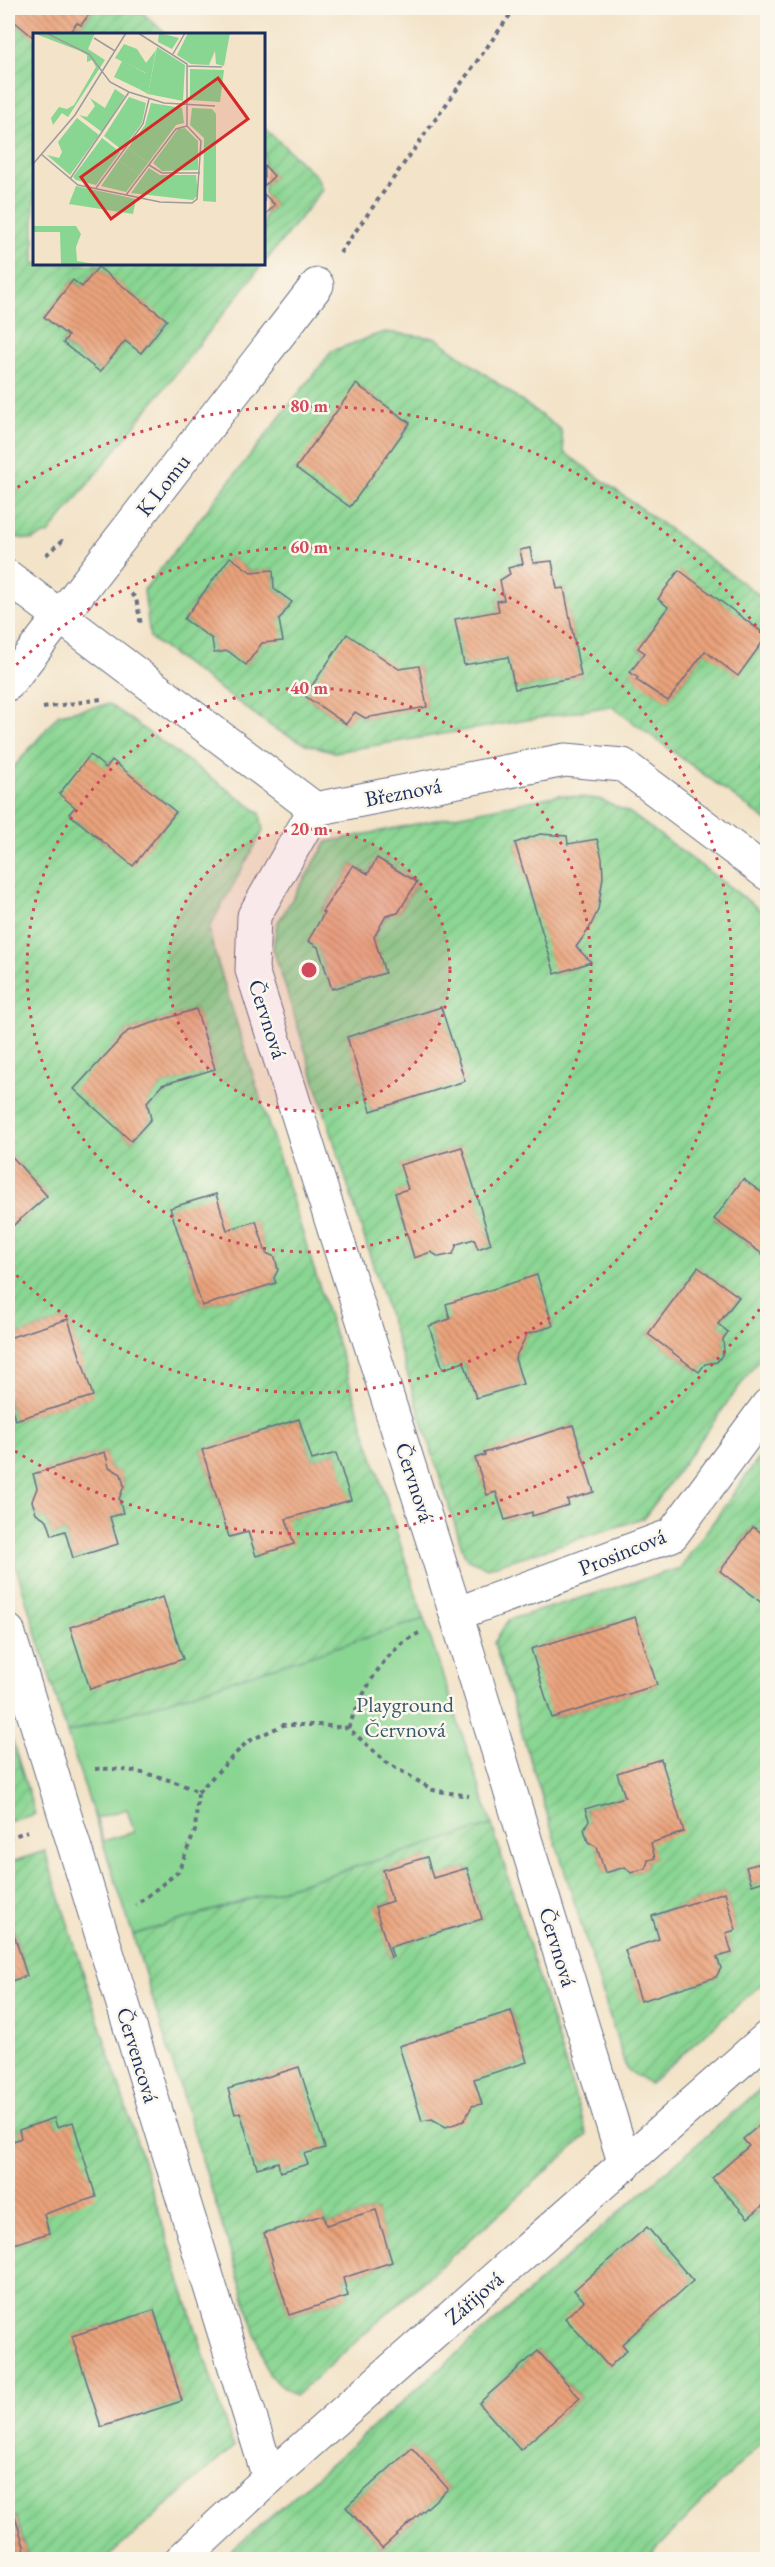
<svg xmlns="http://www.w3.org/2000/svg" width="775" height="2567" viewBox="0 0 775 2567" font-family="'EB Garamond',serif">
<style>
.green{fill:#89d592;stroke:#528278;stroke-width:1.5;fill-rule:evenodd}
.garden{fill:url(#garden-furrows);stroke:#528278;stroke-width:1.5;fill-rule:evenodd}
.building{fill:url(#building-back-hatch)}
.lines{fill:none;stroke-linecap:round;stroke-linejoin:round}
.street-casing{stroke:#676e83;stroke-width:35}
.path{stroke:#676e83;stroke-width:4;stroke-dasharray:4.5 4.5;stroke-linecap:butt}
.street{stroke:#fff;stroke-width:33}
.ring{fill:none;stroke:#d1495b;stroke-width:3;stroke-dasharray:3 6}
.labels{text-anchor:middle;dominant-baseline:central;stroke-width:5;stroke-linejoin:round;paint-order:stroke}
.street-label{font-size:22px;fill:#1b2f5e;stroke:#fbf7ec}
.park-label{font-size:22px;fill:#36586b;stroke:#fbf7ec}
.inset-road{fill:none;stroke:#9d9b9e;stroke-width:1.5}
.view{fill:#d62828;fill-opacity:0.15;stroke:#d62828;stroke-width:3}
.inset-edge{fill:none;stroke:#1b2f5e;stroke-width:3}
.centre{fill:#d1495b;stroke:#fbf7ec;stroke-width:3}
.ring-label{font-size:18px;text-anchor:middle;font-weight:bold;fill:#d1495b;stroke:#fbf7ec;stroke-width:5;stroke-linejoin:round;paint-order:stroke}
</style>
<defs>
<pattern id="garden-furrows" width="10" height="10" patternUnits="userSpaceOnUse" patternTransform="scale(1.5)"><rect width="10" height="10" fill="#89d592"/><path d="M-1 1l2-2M0 10L10 0M9 11l2-2" fill="none" stroke="#76b780"/></pattern>
<pattern id="building-back-hatch" width="6" height="6" patternUnits="userSpaceOnUse" patternTransform="scale(1.5)"><rect width="6" height="6" fill="#eaa37b"/><path d="M-1 5l2 2M0 0l6 6M5-1l2 2" fill="none" stroke="#bd8568"/></pattern>
</defs>
<rect width="100%" height="100%" fill="#fbf7ec"/>
<filter id="ink" filterUnits="userSpaceOnUse"><feTurbulence type="fractalNoise" baseFrequency=".0167" numOctaves="2"/><feDisplacementMap in="SourceGraphic" scale="12" xChannelSelector="R" yChannelSelector="G"/><feConvolveMatrix kernelMatrix="1 2 1 2 8 2 1 2 1" color-interpolation-filters="sRGB"/></filter>
<filter id="wash" filterUnits="userSpaceOnUse"><feTurbulence type="fractalNoise" baseFrequency=".008" numOctaves="4" result="noise"/><feDisplacementMap in="SourceGraphic" scale="24" xChannelSelector="R" yChannelSelector="G"/><feGaussianBlur stdDeviation="1.35" result="paint"/><feColorMatrix in="noise" values="0 0 0 0 0 0 0 0 0 0 0 0 0 0 0 0 0 1.4 0 .05"/><feComposite in="paint" operator="in"/></filter>
<g filter="url(#wash)">
<rect width="100%" height="100%" fill="#f3e3c8"/>
<path class="green" d="M424,1619L492,1825L133,1935L67,1733ZM127,1809L134,1832L103,1841L96,1818Z"/>
<g class="garden">
<polygon points="94,8 137,8 166,34 68,34 77,23 81,25"/>
<path d="M8,16L34,38V264H263L49,533L32,540L8,536ZM98,267L167,321L141,353L125,341L100,372L63,344L68,336L44,317L73,280L82,287Z"/>
<polygon points="264,127 317,177 322,190 264,263 264,216 275,205 264,194 264,186 274,176 264,165"/>
<path d="M384,332L436,338L561,430L564,452L767,601L768,761L760,771L767,777V821L611,706L335,752L306,744L275,729L150,638L144,590L332,351ZM356,384L410,423L349,506ZM530,549L533,563L552,562L557,589L564,588L581,676L515,689L508,657L464,665L455,619L499,611L497,601L504,600L500,580L510,574L509,568L523,564L520,550ZM230,557L251,572L273,570L274,589L292,602L246,665L228,651L214,653L212,639L184,619ZM679,571L767,636L738,675L705,651L668,701L637,680L638,678L630,672L645,653L638,648L668,607ZM419,666L427,707L365,718L355,712L346,724L305,696Z"/>
<path d="M109,704L260,813L263,831L209,928L213,948L424,1619L67,1733L8,1541V1397L15,1420L92,1396L68,1319L8,1338V1245L13,1241L8,1235V1230L47,1196L8,1152V774L59,714ZM112,761L176,812L133,865L69,815ZM196,1009L215,1068L162,1085L147,1102L151,1119L131,1141L75,1089L128,1031ZM170,1208L227,1230L256,1221L266,1253L275,1258L278,1270L274,1278L276,1283L202,1306ZM299,1419L312,1460L336,1453L350,1500L286,1519L256,1556L248,1532L229,1537L202,1450ZM105,1452L109,1467L121,1474L124,1486L119,1499L123,1513L110,1517L118,1544L73,1558L65,1531L52,1535L47,1520L36,1513L37,1488L34,1474Z"/>
<path d="M559,795L599,799L630,813L767,915V1197L743,1179L714,1219L767,1258V1348L644,1518L487,1568L465,1557L273,948L277,924L327,842ZM540,834L567,836L568,844L596,839C610,889 602,904 576,947L591,962L556,974L515,843ZM377,859L417,882L399,912L386,916L374,937L384,973L332,989L318,947L324,913L322,911L353,865L368,874ZM441,1007L465,1081L371,1111L348,1036ZM461,1147L491,1244L478,1249L474,1239L457,1244L439,1257L431,1252L414,1257L395,1194L408,1189L401,1165ZM698,1267L739,1298L718,1324L728,1332L723,1339L724,1352L717,1362L705,1364L699,1372L648,1334ZM537,1275L553,1326L527,1334L515,1358L523,1384L476,1398L464,1362L442,1369L429,1326L450,1319ZM573,1425L594,1492L567,1500L568,1505L533,1516L532,1512L506,1520L496,1492L487,1494L475,1458L485,1455V1453Z"/>
<path d="M767,1447V1537L753,1527L720,1571L763,1604L767,1615V1861L746,1868L752,1885L767,1880V1979L649,2084L626,2069L494,1643L508,1620L680,1568ZM635,1617L656,1685L553,1718L531,1649ZM617,1773L655,1857L648,1860L646,1868L632,1873L625,1867L605,1873L597,1847L584,1829L589,1820L585,1809L625,1797ZM725,1892L736,1929L726,1933L732,1953L717,1957L721,1968L716,1977L641,2000L625,1950L659,1939L652,1915Z"/>
<polygon points="8,1726 35,1814 8,1822"/>
<path d="M492,1825L587,2135L295,2396L268,2374L133,1935ZM427,1857L433,1878L467,1868L482,1919L390,1947L393,1957L391,1958L376,1907L392,1901L383,1870ZM511,2011L527,2062L474,2079L481,2103L422,2121L399,2046ZM299,2067L324,2147L304,2154L307,2164L281,2172L278,2162L257,2168L240,2112L235,2113L228,2089ZM376,2210L392,2262L343,2278L348,2296L289,2315L264,2233L323,2215L326,2225Z"/>
<path d="M45,1851L233,2447L106,2559H28L16,2516L8,2518V2223L14,2244L49,2233L44,2214L57,2127L54,2118L19,2130L21,2138L8,2143V1982L27,1976L8,1913V1863ZM154,2310L182,2401L101,2427L73,2336Z"/>
<path d="M765,2085L767,2088V2127L763,2122L744,2139L749,2146L712,2178L748,2218L767,2203V2437L646,2559L221,2560ZM646,2227L693,2281L622,2344L627,2351L609,2367L584,2301L575,2290ZM538,2351L580,2398L520,2450L479,2403ZM412,2448L448,2489L382,2548L346,2507Z"/>
</g>
<g id="blocks">
<g class="building">
<polygon points="8,8 94,8 81,25 77,23 68,34 34,34 34,38 8,16"/>
<polygon points="264,165 274,176 264,186"/>
<polygon points="264,194 275,205 264,216"/>
<polygon points="98,267 167,320 141,353 125,341 100,372 63,343 68,336 44,317 73,280 82,287"/>
<polygon points="356,384 410,423 350,507 296,468"/>
<polygon points="530,548 533,563 552,561 557,589 564,588 581,676 515,689 508,657 464,665 455,619 499,611 497,601 504,600 500,580 510,574 508,568 523,564 520,550"/>
<polygon points="230,557 251,572 273,570 274,589 292,602 279,620 283,641 262,643 246,665 228,651 214,653 212,639 184,619"/>
<polygon points="679,570 767,636 738,676 705,651 668,701 636,680 638,678 630,672 645,653 638,648 668,607 658,599"/>
<polygon points="347,634 399,669 419,666 427,707 365,718 355,712 346,724 305,696"/>
<polygon points="90,755 106,768 112,760 176,812 133,866 69,814 75,807 59,794"/>
<polygon points="540,834 567,836 568,844 597,839 602,858 603,877 598,910 589,929 576,947 591,962 555,974 515,843"/>
<polygon points="377,858 417,882 398,913 386,916 374,937 385,973 332,989 318,947 308,941 324,913 322,912 353,865 368,874"/>
<polygon points="441,1007 465,1081 371,1111 347,1037"/>
<polygon points="196,1009 215,1069 162,1085 147,1102 151,1119 131,1141 74,1089 128,1031"/>
<polygon points="462,1147 491,1244 478,1249 474,1239 457,1244 453,1254 439,1257 431,1252 414,1258 395,1193 408,1189 400,1165"/>
<polygon points="8,1152 47,1196 8,1230"/>
<polygon points="743,1179 768,1197 768,1258 714,1219"/>
<polygon points="216,1194 227,1230 256,1221 266,1253 275,1257 278,1270 274,1278 276,1283 202,1306 170,1208"/>
<polygon points="698,1267 739,1297 718,1324 728,1332 723,1339 724,1352 717,1362 705,1364 699,1372 648,1334"/>
<polygon points="537,1275 553,1326 527,1334 515,1358 523,1384 476,1398 464,1362 443,1369 429,1326 450,1319 446,1304"/>
<polygon points="68,1319 93,1396 15,1420 8,1397 8,1338"/>
<polygon points="299,1419 312,1460 336,1453 351,1500 286,1519 294,1544 256,1556 248,1532 229,1537 202,1450"/>
<polygon points="573,1425 594,1492 567,1500 569,1505 532,1516 532,1512 505,1520 496,1492 487,1495 475,1458 485,1455 484,1453"/>
<polygon points="105,1452 109,1467 121,1474 124,1486 119,1499 123,1513 110,1517 118,1544 73,1558 65,1531 52,1535 47,1520 36,1513 32,1501 37,1488 33,1474"/>
<polygon points="753,1527 768,1537 768,1618 763,1604 720,1571"/>
<polygon points="163,1597 183,1659 90,1689 70,1627"/>
<polygon points="635,1617 657,1685 552,1718 531,1649"/>
<polygon points="661,1759 684,1832 651,1843 655,1858 648,1860 646,1868 631,1873 625,1867 605,1873 597,1847 588,1842 584,1829 589,1820 585,1809 625,1797 617,1773"/>
<polygon points="427,1857 433,1878 467,1868 482,1919 390,1947 393,1957 391,1958 375,1907 392,1901 383,1870"/>
<polygon points="768,1861 768,1880 752,1885 746,1867"/>
<polygon points="725,1892 736,1930 726,1933 732,1953 717,1957 721,1968 716,1977 641,2001 625,1950 659,1939 652,1916"/>
<polygon points="8,1915 27,1976 8,1982"/>
<polygon points="511,2011 527,2062 474,2079 482,2104 472,2106 464,2121 446,2127 432,2119 422,2121 399,2046"/>
<polygon points="299,2067 325,2148 304,2154 308,2164 280,2172 278,2162 257,2168 240,2112 235,2114 228,2089"/>
<polygon points="54,2118 57,2127 73,2122 96,2197 44,2214 49,2233 14,2244 8,2223 8,2143 21,2138 19,2130"/>
<polygon points="763,2122 768,2127 768,2201 748,2218 712,2178 749,2146 743,2139"/>
<polygon points="376,2210 392,2262 343,2278 348,2296 289,2315 264,2233 323,2215 326,2225"/>
<polygon points="647,2227 693,2281 622,2344 627,2350 609,2367 565,2318 584,2301 574,2290"/>
<polygon points="154,2310 182,2401 101,2427 72,2336"/>
<polygon points="538,2351 580,2398 520,2450 479,2403"/>
<polygon points="412,2448 448,2489 382,2548 346,2507"/>
<polygon points="15,2516 28,2560 8,2560 8,2518"/>
</g>
</g>
</g>
<g filter="url(#ink)">
<use href="#blocks" fill-opacity="0" stroke="#676e83" stroke-width="1.5"/>
<g class="lines">
<defs>
<g id="street">
<polyline points="8,577 315,809 565,760 623,765 768,874"/>
<polyline points="8,684 317,285"/>
<polyline points="315,809 254,916 252,970 456,1614 625,2165"/>
<polyline points="456,1614 672,1535 768,1405"/>
<polyline points="8,1631 269,2478"/>
<polyline points="181,2560 269,2478 768,2037"/>
</g>
</defs>
<use href="#street" class="street-casing"/>
<g class="path">
<polyline points="340,253 515,8"/>
<polyline points="46,555 62,541 66,543"/>
<polyline points="131,594 136,598 141,625"/>
<polyline points="43,708 101,699"/>
<path d="M348,1728C363,1692 383,1650 419,1633"/>
<path d="M95,1769C129,1767 168,1777 198,1792L195,1831L178,1872L136,1905"/>
<polyline points="198,1792 247,1742 283,1725 319,1725 348,1728 386,1762 433,1790 469,1796"/>
<polyline points="8,1838 28,1831"/>
</g>
<use href="#street" class="street"/>
</g>
</g>
<circle cx="309" cy="970" r="141" fill="#d1495b" fill-opacity=".12"/>
<g class="ring">
<circle cx="309" cy="970" r="141"/>
<circle cx="309" cy="970" r="282"/>
<path d="M10 671A423 423 0 1 1 10 1269"/>
<path d="M765 1302A564 564 0 0 1 10 1448M10 492A564 564 0 0 1 765 638"/>
</g>
<g class="labels">
<g class="street-label">
<text transform="translate(163 485) rotate(-52)">K Lomu</text>
<text transform="translate(403 792) rotate(-11)">Březnová</text>
<text transform="translate(268 1019) rotate(72)">Červnová</text>
<text transform="translate(415 1482) rotate(72)">Červnová</text>
<text transform="translate(622 1552) rotate(-22)">Prosincová</text>
<text transform="translate(558 1947) rotate(73)">Červnová</text>
<text transform="translate(138 2055) rotate(73)">Červencová</text>
<text transform="translate(474 2298) rotate(-41)">Zářijová</text>
</g>
<g class="park-label">
<text x="405" y="1704">Playground<tspan x="405" dy="25">Červnová</tspan></text>
</g>
</g>
<g transform="translate(33 33)">
<rect width="232" height="232" fill="#f3e3c8"/>
<path d="M0,0H62L55,16L72,27L35,84L29,80L20,92L18,85L26,74L34,76L41,72L63,34L59,27L54,29V22L47,18ZM91,11L104,16L113,30L123,17L115,61L106,56L113,40L82,25ZM95,115L115,130L106,142L86,127ZM0,193H43L48,201L43,214L44,228L67,232H28L27,199H0Z" fill="#89d592"/>
<path d="M89,28L114,41L106,56L81,44Z" fill="#89d592"/>
<path d="M126,0L146,5L139,16L125,9ZM155,0H197L191,33L183,31L182,18L176,32L158,31L144,22ZM124,14L152,32L150,68L115,61ZM157,36L191,37L187,69L157,67ZM82,56L92,63L69,99L46,82L54,84L62,73L57,65L72,75ZM96,64L113,70L109,90L89,117L71,103ZM118,70L149,75L151,90L143,92L115,130L95,115L112,92ZM159,75L179,76L183,81V169L170,168L171,105L157,92ZM44,85L66,102L37,142L14,122L26,125L29,119L25,109ZM152,95L165,108V137L129,138L120,130L145,96ZM69,105L87,119L63,152L43,147L40,144ZM86,127L106,142L93,159L68,153ZM116,135L127,142H163L165,162L160,167L98,160ZM43,153L103,166L100,181L36,171Z" fill="#89d592"/>
<path class="inset-road" d="M15,1L56,21L77,49L96,59L131,70L182,73M61,5L82,18M140,21L152,0M154,33L189,34M8,121L45,152L127,169L159,170L164,166L168,108L154,93V31L105,0M0,131L42,82L93,0M116,132L129,140H167M37,146L96,59M63,155L110,91L116,66M93,162L143,96L154,93"/>
<path class="view" d="M185,45L215,86L78,186L48,144Z"/>
<rect width="232" height="232" class="inset-edge"/>
</g>
<circle cx="309" cy="970" r="9" class="centre"/>
<g class="ring-label">
<text x="309" y="412">80 m</text>
<text x="309" y="553">60 m</text>
<text x="309" y="694">40 m</text>
<text x="309" y="835">20 m</text>
</g>
<rect width="775" height="2567" fill="none" stroke="#fbf7ec" stroke-width="30"/>
</svg>
